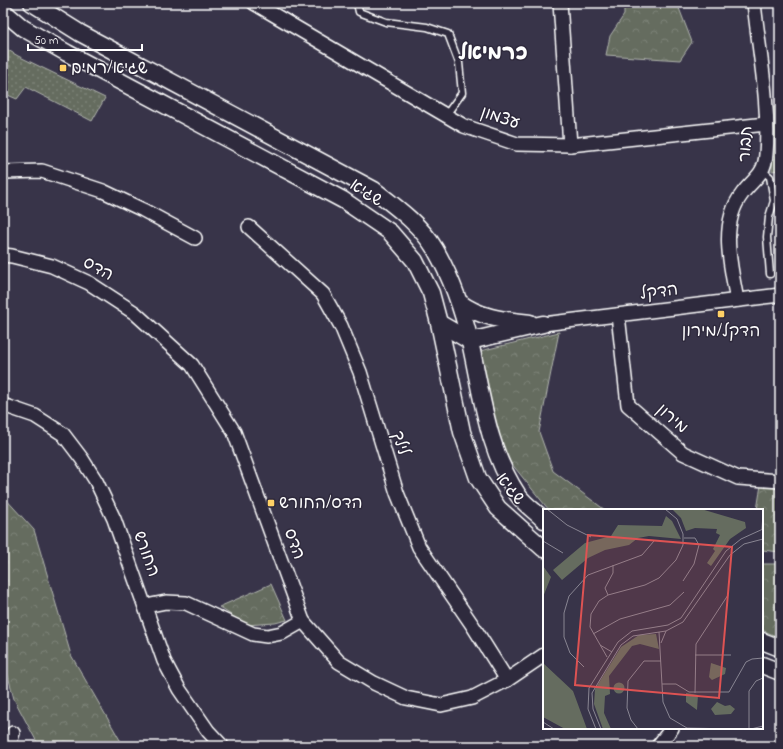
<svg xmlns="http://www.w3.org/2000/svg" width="783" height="749" viewBox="0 0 783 749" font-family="'Indie Flower','Playpen Sans Hebrew',sans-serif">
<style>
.grass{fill:url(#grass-dots);stroke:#b2b6af}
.park{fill:url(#park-crowns);stroke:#b2b6af}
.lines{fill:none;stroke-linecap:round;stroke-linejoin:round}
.service-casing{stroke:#fff;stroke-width:9}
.minor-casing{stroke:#fff;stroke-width:16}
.tertiary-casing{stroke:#fff;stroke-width:19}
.service{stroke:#2f2a3d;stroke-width:6}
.minor{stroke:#2f2a3d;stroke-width:13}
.tertiary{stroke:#2f2a3d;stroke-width:16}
.poi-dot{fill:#ffd166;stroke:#2f2a3d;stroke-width:1.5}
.labels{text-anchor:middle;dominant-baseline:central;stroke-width:3;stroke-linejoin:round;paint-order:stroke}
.poi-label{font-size:17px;fill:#fff;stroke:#2f2a3d;text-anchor:start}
.street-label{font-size:17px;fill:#fff;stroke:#2f2a3d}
.district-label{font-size:21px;font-weight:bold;fill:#fff;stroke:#2f2a3d}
.inset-road{fill:none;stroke:#888592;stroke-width:1}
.view{fill:#de5353;fill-opacity:0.15;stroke:#de5353;stroke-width:2}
.inset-edge{fill:none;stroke:#fff;stroke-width:2}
</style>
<defs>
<pattern id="grass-dots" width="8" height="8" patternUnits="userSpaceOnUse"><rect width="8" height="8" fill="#656c5f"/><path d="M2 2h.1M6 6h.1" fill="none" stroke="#7c8277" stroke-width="1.8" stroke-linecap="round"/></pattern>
<pattern id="park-crowns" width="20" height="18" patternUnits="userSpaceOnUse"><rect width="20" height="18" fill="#656c5f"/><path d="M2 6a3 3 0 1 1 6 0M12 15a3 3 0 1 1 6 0" fill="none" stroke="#7c8277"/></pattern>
</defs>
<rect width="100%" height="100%" fill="#383449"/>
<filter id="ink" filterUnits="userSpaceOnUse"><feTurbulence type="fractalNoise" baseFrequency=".025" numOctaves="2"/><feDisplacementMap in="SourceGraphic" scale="8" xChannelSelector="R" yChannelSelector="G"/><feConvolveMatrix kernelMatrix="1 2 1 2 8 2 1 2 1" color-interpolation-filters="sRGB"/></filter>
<g filter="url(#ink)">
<polygon class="grass" points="3,47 18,56 105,98 92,121 26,87 17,99 3,93"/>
<g class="park">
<polygon points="624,3 677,3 692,42 680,60 606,55 610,36 624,15"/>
<polygon points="774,107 780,107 780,170 772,171"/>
<polygon points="559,332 539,432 553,471 605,510 549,510 494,442 480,351"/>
<polygon points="761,485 780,487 780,552 762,550 762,510 757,510"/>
<polygon points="3,496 34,530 71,655 120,740 125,746 39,746 14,699 3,656"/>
<polygon points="762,564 780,564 780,638 762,630"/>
<polygon points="271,584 287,620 275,623 246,625 219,607"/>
</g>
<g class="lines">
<defs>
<g id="service">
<polyline points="357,3 359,12 386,22 427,27 448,34 459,63 462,93 446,115"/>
<polyline points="763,171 770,177 774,201 769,217 767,237 770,274"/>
</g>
<g id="minor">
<polyline points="254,3 464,126 517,144 570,145 766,124"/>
<polyline points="560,3 570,145"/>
<polyline points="3,172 42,171 103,191 143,210 195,238"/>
<polyline points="249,227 323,294 341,326 360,372 397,493 419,547 473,626 507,680"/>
<polyline points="3,255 12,256 52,266 89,283 135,313 192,365 234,432 303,621 339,662 374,683 406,698 441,705 472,698 507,680 544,655"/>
<path d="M737,300C731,267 719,224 742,194C753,179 765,175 766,154C770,106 759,51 754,3"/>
<polyline points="618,315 628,405 683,453 738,478 780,481"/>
<polyline points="543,324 780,295"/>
<polyline points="3,405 35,416 63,434 82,459 96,481 114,519 164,661 179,689 208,731 222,746"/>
<polyline points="146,606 166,602 186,603 253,634 267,636 282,633 303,621"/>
<polyline points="9,746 13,733"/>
<polyline points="658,746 672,728"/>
</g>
<g id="tertiary">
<path d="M32,3L80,33L374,190C396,207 421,225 435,249C451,277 463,311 470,342C482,395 487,449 518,495C524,504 536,512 544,520"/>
<polyline points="3,11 23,28 67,53 343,200 390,232 415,261 431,293 439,323 462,432 478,478 498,508 544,549"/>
<path d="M459,302C480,318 504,320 530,323"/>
<polyline points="439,323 470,341 543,324"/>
<polyline points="762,641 780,648"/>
<polyline points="762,665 780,672"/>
</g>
</defs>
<use href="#service" class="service-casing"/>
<use href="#minor" class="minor-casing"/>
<use href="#tertiary" class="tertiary-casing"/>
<use href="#service" class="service"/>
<use href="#minor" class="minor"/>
<use href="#tertiary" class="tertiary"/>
</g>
</g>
<g class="poi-dot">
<rect x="59" y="64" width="8" height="8" rx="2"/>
<rect x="717" y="310" width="8" height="8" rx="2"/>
<rect x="267" y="499" width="8" height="8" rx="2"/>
</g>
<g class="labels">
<g class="poi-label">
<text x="71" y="68">שגיא/רמים</text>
<text x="721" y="331" text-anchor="middle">הדקל/מירון</text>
<text x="279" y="503">הדס/החורש</text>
</g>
<g class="street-label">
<text transform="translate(500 118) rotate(18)">עצמון</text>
<text transform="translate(746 144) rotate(-87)">תבור</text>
<text transform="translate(366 193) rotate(33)">שגיא</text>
<text transform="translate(98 269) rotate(29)">הדס</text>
<text transform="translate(659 292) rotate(-7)">הדקל</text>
<text transform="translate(672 419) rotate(41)">מירון</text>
<text transform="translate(400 443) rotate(73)">לילך</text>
<text transform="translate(510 489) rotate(51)">שגיא</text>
<text transform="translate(294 544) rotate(70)">הדס</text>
<text transform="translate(146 554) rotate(70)">החורש</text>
</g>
<g class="district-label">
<text x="493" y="54">כרמיאל</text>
</g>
</g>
<g transform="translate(543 509)">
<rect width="220" height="220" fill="#383449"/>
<path d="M129,0H158L202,13L203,19L187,30L168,57L164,54L172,42L170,40L177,26L173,24L174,20L152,19L143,22L138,9ZM0,57L8,68L0,88ZM0,154L30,182L44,220H22L0,208Z" fill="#656c5f"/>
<path d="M123,7L129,12L138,30L106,27L95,29L86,36L62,41L45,49L19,71L10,61L42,34L68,27L75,16L119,17ZM113,125L116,140L97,135L89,137L66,167L67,185L62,187L61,204L68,220H60L51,195L52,180L78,138L96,126ZM168,154L183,159L182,165L169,171L166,168ZM70.5 179a5.5 5.5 0 1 1 11 0a5.5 5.5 0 1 1-11 0ZM143,184L155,186L154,201L143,193ZM174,193L182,197L187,196L192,200L188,205L172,206L168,200Z" fill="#656c5f"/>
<path class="inset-road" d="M4,0L24,16L48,28M219,20L220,4M0,32L20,44M140,72L151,55L156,36L152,29H141M65,86L62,79L70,64V56M116,123L120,193L127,209L144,219L190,220M50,125L77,110L127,96L141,83M118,134L123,122M57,136L69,143M152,146H188M64,148L47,118L48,105L56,92L65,86L102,76L116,69L133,51L140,36V25L134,10L122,0M41,158L27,144L21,128V104L26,87L45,66L99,46L111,32M119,175H133L146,183H186L203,153L209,150L220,149M152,184L153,135L185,86M0,213L11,220M53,220L45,200L46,179L75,133L89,122L125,116L138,109L183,42L198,30L220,20M58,220L50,200L49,184L78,136L90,127L123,122L140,113L187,46L201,35L220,30M95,220L88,211L84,199L85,172L101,152H118M206,220V182L213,172L220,169M208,220L220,217"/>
<path class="view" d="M45,26L189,38L176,189L32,176Z"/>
<rect width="220" height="220" class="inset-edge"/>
</g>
<rect width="783" height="749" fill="none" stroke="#2f2a3d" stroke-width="16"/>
<rect x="8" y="8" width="767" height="733" fill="none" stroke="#fff" stroke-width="1.5" filter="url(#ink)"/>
<path d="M28 44v6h114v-6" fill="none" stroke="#ffffff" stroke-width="2"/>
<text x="34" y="44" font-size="12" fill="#ffffff" stroke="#2f2a3d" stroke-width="3" paint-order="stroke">50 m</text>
</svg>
